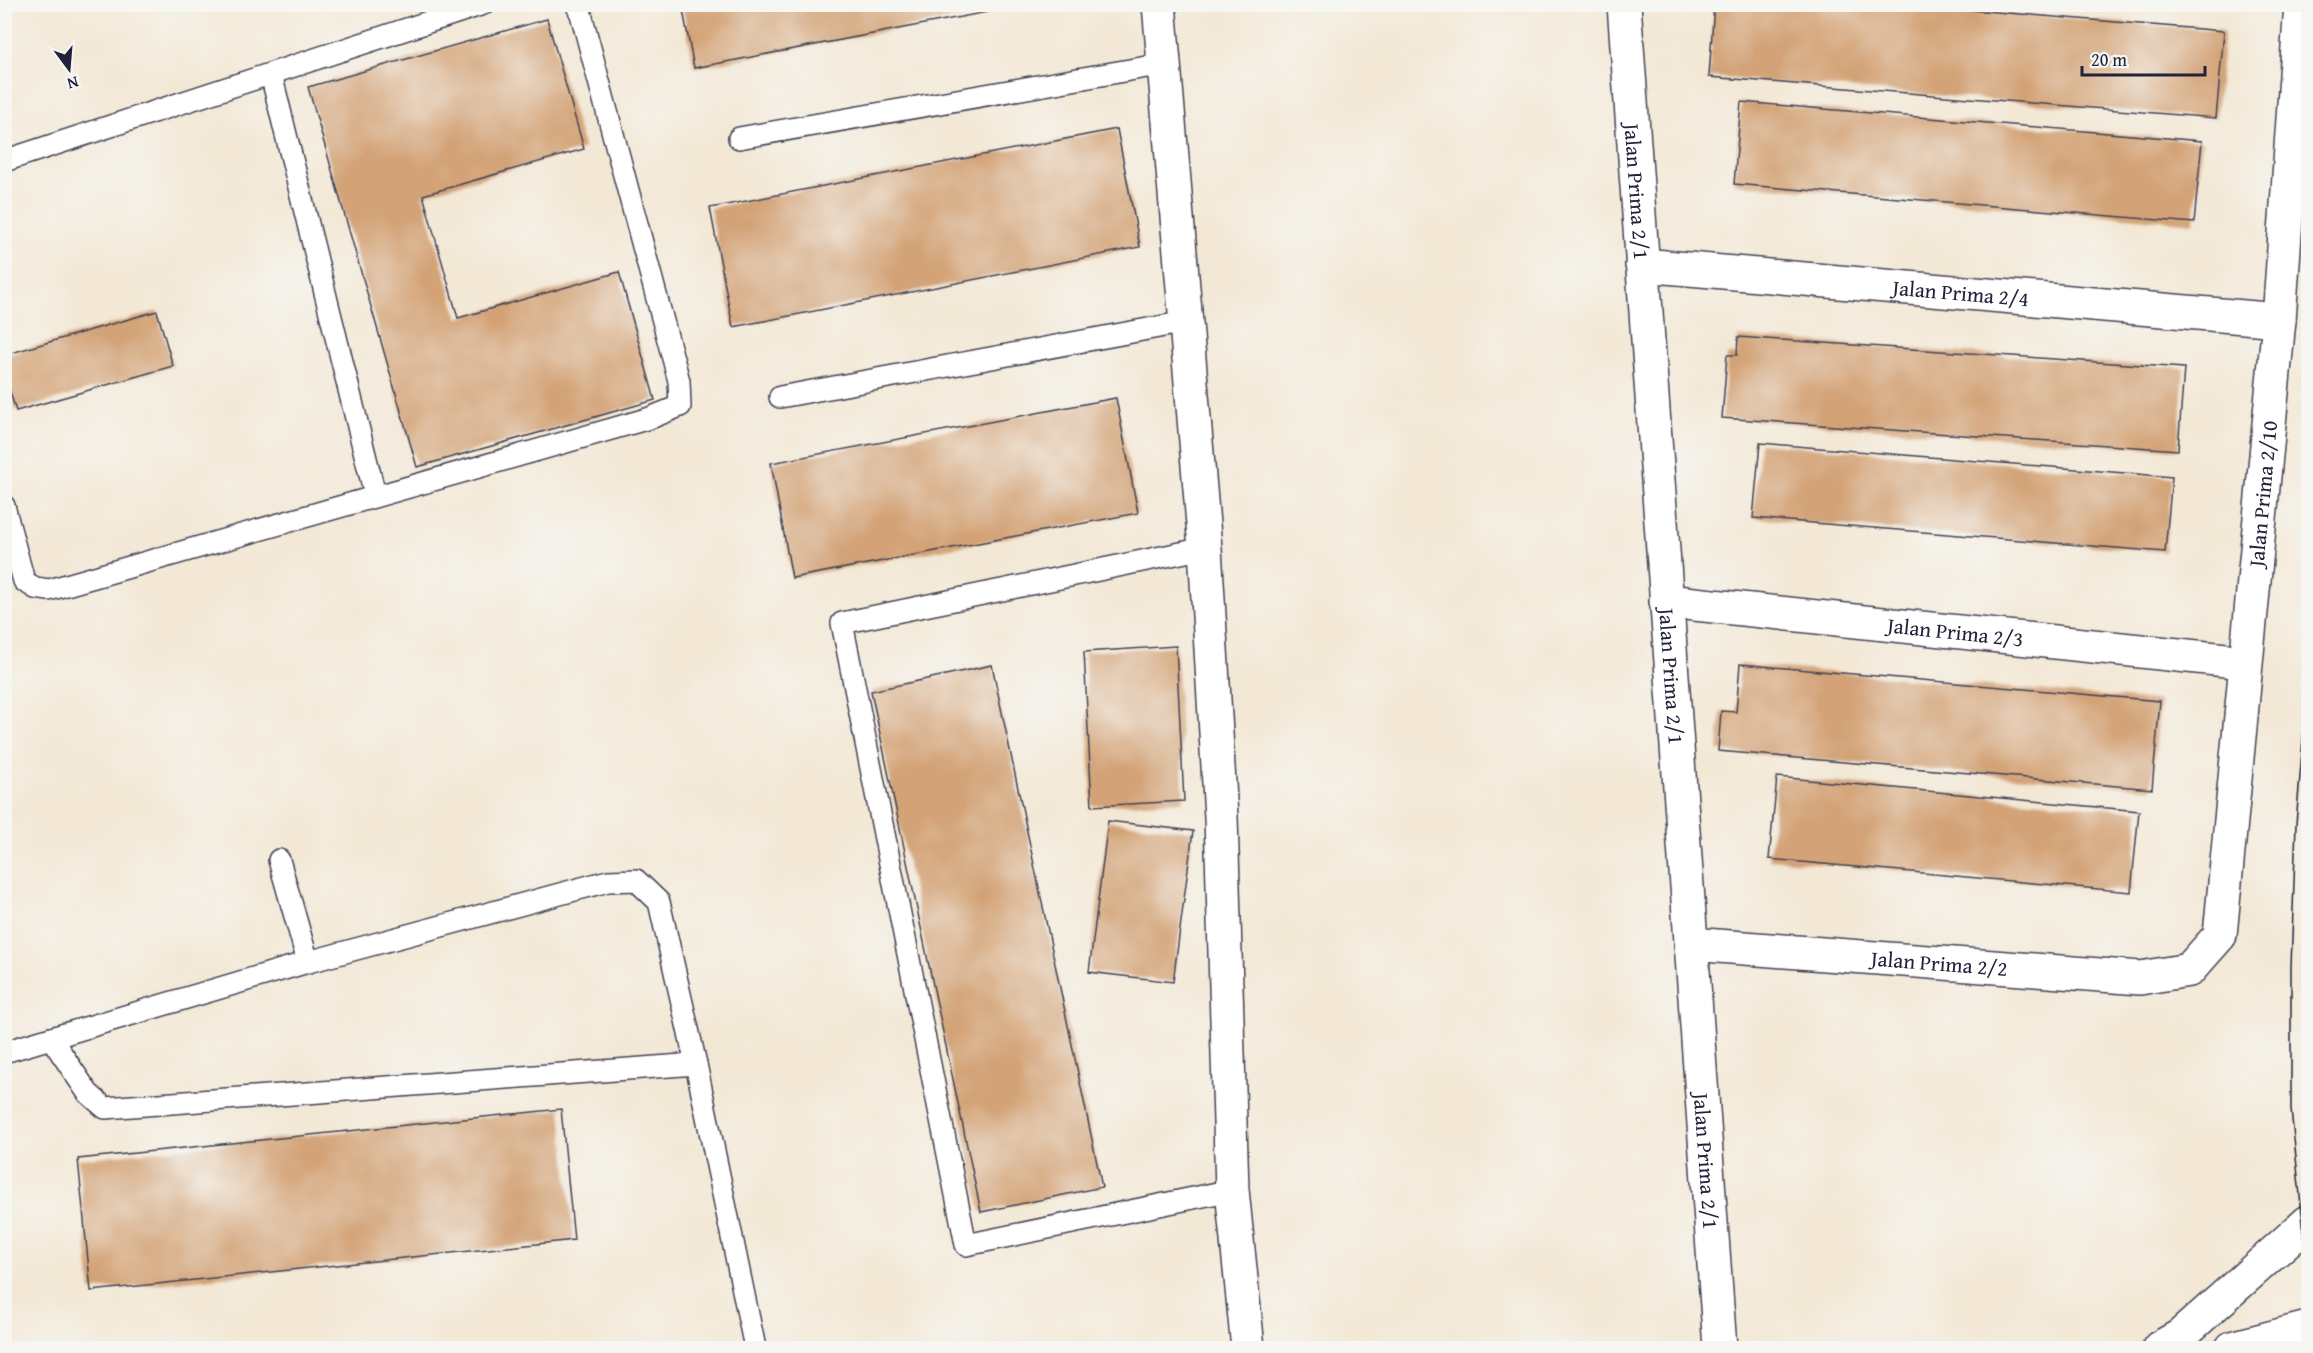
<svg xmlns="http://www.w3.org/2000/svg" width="2313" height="1353" viewBox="0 0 2313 1353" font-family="'Gentium Book Plus',serif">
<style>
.building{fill:#d3a377}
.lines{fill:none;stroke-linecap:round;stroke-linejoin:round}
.lane-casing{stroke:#414052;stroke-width:24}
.street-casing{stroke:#414052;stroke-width:36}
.secondary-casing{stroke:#414052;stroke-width:36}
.lane{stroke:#fff;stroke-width:21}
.street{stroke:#fff;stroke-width:33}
.secondary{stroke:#fff;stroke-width:33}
.tram{stroke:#22223b;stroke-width:1.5}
.labels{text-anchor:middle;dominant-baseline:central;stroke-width:4.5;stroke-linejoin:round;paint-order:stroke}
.street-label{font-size:21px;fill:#22223b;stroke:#f6f6f2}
</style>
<rect width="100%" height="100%" fill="#f6f6f2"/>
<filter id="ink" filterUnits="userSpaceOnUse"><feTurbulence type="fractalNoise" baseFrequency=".0167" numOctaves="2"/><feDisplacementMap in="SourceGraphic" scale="12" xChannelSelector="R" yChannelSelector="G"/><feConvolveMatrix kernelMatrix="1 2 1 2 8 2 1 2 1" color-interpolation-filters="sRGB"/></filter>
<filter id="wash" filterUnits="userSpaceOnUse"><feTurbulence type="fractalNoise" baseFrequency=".008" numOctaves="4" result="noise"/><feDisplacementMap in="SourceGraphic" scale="24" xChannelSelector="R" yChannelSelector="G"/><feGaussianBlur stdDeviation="1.35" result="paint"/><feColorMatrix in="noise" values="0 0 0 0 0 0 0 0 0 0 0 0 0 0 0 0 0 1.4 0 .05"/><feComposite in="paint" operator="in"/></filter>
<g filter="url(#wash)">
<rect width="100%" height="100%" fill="#f3e8d6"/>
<g id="blocks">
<g class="building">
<polygon points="1714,4 1898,4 2224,31 2216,118 1709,77"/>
<polygon points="682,5 1019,5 1019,6 694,68"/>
<polygon points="547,19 584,149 423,195 458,318 619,272 655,400 417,467 308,87"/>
<polygon points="1741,102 2202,141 2194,223 1734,184"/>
<polygon points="1117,129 1140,247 733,327 710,208"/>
<polygon points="157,311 173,366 16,411 4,372 4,355"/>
<polygon points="1738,337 2184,368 2178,450 1722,418 1727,355 1737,355"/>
<polygon points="1116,398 1138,513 792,578 771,463"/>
<polygon points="1760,443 2172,477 2165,552 1753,518"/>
<polygon points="1176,646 1184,801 1092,806 1084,652"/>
<polygon points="1740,664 2160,701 2152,789 1718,751 1721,711 1736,712"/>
<polygon points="992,665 1102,1187 981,1212 871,691"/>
<polygon points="1777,777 2139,811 2131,892 1769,859"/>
<polygon points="1108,821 1193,831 1173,982 1089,972"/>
<polygon points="561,1109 574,1240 91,1291 78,1159"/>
</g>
</g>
</g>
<g filter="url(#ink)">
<use href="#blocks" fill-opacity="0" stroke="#414052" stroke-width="1.5"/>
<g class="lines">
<defs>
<g id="lane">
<polyline points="271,74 375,495"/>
<polyline points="739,138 1164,64"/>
<polyline points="4,161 483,4"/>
<polyline points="780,397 1186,322"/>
<polyline points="4,506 24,581 35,588 49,590 650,418 680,406 679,381 581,14 576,4"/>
<polyline points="1205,548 842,623 966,1245 1232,1190"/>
<polyline points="279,860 308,962"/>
<polyline points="51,1038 88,1093 105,1108 696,1064"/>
<polyline points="4,1052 308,962 608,881 636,880 659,902 696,1064 755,1348"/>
</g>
<g id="street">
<polyline points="1159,4 1205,548 1221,817 1232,1190 1248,1348"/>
<path id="s1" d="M1624,4L1720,1348"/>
<path id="s2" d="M1642,265L2279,320"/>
<path id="s3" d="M1666,601L2245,662"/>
<path id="s4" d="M1691,944L2140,978L2189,970L2220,935L2279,320L2301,4"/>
</g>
<g id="secondary">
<polyline points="2159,1348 2180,1336 2308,1222"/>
<polyline points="2232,1348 2308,1328"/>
</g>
</defs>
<use href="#lane" class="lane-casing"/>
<use href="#street" class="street-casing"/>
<use href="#secondary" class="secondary-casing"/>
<use href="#lane" class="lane"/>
<use href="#street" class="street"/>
<use href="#secondary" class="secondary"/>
<polyline class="tram" points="2308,679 2296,824 2291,967 2291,1110 2308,1272"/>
</g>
</g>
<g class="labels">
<g class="street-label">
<text stroke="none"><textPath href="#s1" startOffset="188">Jalan Prima 2/1</textPath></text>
<text stroke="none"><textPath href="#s2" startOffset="320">Jalan Prima 2/4</textPath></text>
<text stroke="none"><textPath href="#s4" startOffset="990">Jalan Prima 2/10</textPath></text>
<text stroke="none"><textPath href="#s3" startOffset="291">Jalan Prima 2/3</textPath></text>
<text stroke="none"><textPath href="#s1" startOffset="674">Jalan Prima 2/1</textPath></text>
<text stroke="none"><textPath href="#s4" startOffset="249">Jalan Prima 2/2</textPath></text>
<text stroke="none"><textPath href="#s1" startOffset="1160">Jalan Prima 2/1</textPath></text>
</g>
</g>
<rect width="2313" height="1353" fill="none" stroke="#f6f6f2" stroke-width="24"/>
<g transform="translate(69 69) rotate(164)" stroke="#f6f6f2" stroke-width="4.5" paint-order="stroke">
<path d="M0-4.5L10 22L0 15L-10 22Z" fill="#22223b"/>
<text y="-9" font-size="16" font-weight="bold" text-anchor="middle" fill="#22223b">N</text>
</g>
<path d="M2082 66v9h123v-9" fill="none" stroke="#22223b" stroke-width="3"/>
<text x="2091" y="66" font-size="18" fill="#22223b" stroke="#f6f6f2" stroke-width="4.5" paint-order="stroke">20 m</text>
</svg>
